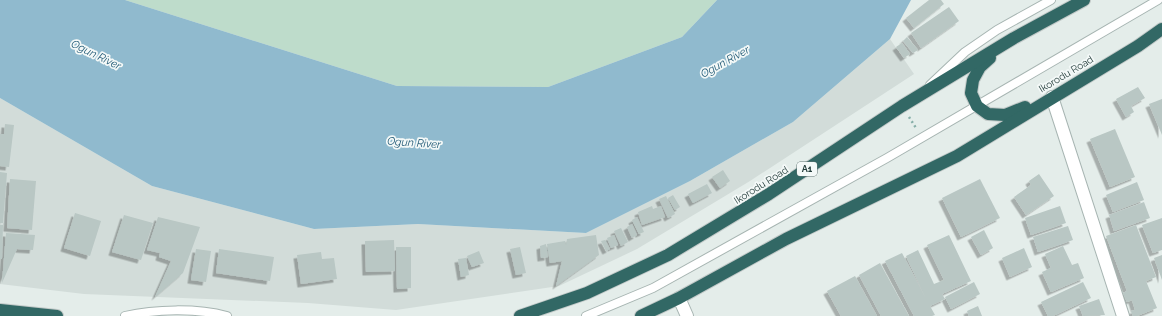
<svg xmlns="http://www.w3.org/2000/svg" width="1162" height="316" viewBox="0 0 1162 316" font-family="Raleway,sans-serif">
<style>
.built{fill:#d2dcd9}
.green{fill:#bedccb}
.water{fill:#90bace}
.building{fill:#b9c7c4;filter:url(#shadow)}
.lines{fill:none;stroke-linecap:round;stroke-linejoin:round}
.lane-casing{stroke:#a7b5b2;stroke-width:10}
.street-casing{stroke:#a7b5b2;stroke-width:14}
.highway-casing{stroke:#c2c9c8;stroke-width:14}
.path{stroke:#86aea8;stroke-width:2.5;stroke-dasharray:2 3;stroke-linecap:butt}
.lane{stroke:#fff;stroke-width:8}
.street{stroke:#fff;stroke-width:12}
.highway{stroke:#326865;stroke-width:12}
.labels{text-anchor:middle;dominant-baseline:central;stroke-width:3.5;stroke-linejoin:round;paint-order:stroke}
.shield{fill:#f4f9f8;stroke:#627574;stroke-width:1}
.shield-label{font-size:9px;font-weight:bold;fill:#243d3b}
.street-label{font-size:10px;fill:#243d3b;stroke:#f4f9f8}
.water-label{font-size:11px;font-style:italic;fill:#225a76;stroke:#f4f9f8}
</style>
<defs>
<filter id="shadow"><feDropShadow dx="-3.5" dy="3.5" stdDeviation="0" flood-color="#0004"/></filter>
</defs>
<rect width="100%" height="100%" fill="#e4edea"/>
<polygon class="built" points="890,39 914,74 750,181 637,249 559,286 396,310 308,303 84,294 0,284 0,98 152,186 314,229 418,224 586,233 690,181 793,122"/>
<polygon class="green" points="125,0 717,0 682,37 548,87 397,86"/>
<polygon class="water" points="0,0 125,0 397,86 548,87 682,37 717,0 911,0 890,39 793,122 690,181 586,233 418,224 314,229 152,186 0,98"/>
<g class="building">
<polygon points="929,0 941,0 944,4 914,28 906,18"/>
<polygon points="949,7 959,21 921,48 911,33"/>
<polygon points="907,37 918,50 913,53 903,41"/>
<polygon points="902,43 910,54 904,58 896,47"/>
<polygon points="1138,87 1145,98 1131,106 1134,112 1126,117 1116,99"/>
<polygon points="1162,99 1162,135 1149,104"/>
<polygon points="5,124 14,125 9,167 0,166 0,134 4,134"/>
<polygon points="1115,129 1135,177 1110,187 1090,139"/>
<polygon points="723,170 730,181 720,188 712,177"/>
<polygon points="0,172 7,173 3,223 0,223"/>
<polygon points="1039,174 1054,196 1026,215 1014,197 1031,185 1029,181"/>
<polygon points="10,179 36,181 32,230 7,228"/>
<polygon points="980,179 1000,218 961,237 942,198"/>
<polygon points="1137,182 1144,200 1113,212 1106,195"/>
<polygon points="707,184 712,193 693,203 688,194"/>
<polygon points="673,195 680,207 675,210 668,198"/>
<polygon points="666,196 675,214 668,218 659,199"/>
<polygon points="1144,202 1150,218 1114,231 1109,215"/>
<polygon points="652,206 653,209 661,206 665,217 642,225 638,212"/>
<polygon points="1060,206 1066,223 1031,235 1025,218"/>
<polygon points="75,213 101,221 90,256 64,248"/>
<polygon points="124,215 153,223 141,260 112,252"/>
<polygon points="158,217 200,227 183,273 155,297 171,261 159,257 160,253 147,250"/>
<polygon points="637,217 644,232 639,234 632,220"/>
<polygon points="1162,218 1162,250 1153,253 1142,225"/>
<polygon points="632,224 637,235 632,238 627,227"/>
<polygon points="0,225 3,225 2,259 0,259"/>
<polygon points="1136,225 1156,277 1146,281 1157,308 1137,316 1133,316 1131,311 1135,310 1132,300 1127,302 1123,293 1127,291 1106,236"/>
<polygon points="1068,226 1073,240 1038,252 1033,237"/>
<polygon points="621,228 628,242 621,246 614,231"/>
<polygon points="984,230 993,248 981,255 971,237"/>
<polygon points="6,233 35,235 33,250 17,249 2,283"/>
<polygon points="596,235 599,255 556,286 562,261 550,263 547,244 565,241 566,245 567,239"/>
<polygon points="614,235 618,245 611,248 607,238"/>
<polygon points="949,235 971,281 942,294 945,299 930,306 935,315 932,316 914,316 885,261 902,253 926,299 906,256 918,250 934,284 944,280 927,245"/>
<polygon points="394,240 395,271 366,272 365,241"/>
<polygon points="605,240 610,249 606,251 601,241"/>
<polygon points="546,244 548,257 541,258 540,246"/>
<polygon points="1063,246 1072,265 1078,263 1084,278 1051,292 1042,272 1051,268 1045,254"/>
<polygon points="396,247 411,247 411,288 397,289"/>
<polygon points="520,247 526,273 516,275 510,249"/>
<polygon points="1024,248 1032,267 1010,277 1002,258"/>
<polygon points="196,249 211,251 206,282 191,280"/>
<polygon points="219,249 274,257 270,281 216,273"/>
<polygon points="479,251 484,263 472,267 467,256"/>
<polygon points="321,252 322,259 334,258 337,279 301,284 297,255"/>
<polygon points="1162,255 1162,280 1154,258"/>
<polygon points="466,258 469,275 461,277 458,259"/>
<polygon points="880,263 909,316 881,316 859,275"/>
<polygon points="855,276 877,316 841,316 827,291"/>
<polygon points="974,282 980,294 951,309 945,297"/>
<polygon points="1083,282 1091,298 1053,316 1048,316 1041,302"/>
<polygon points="1099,299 1105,315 1083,316 1079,306"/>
<polygon points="978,306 982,316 969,316 967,311"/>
</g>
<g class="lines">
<defs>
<g id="lane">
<polyline points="930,85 965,52 997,30 1051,0"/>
<path d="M125,316C155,309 197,308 227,316"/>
<polyline points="586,316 653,288 887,158 1158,0"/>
</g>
<g id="street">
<polyline points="1052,97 1123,316"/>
<polyline points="679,298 687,316"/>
</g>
<g id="highway">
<polyline points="990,58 980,67 973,80 971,93 977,106 988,114 1005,115 1025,107"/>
<polyline points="0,310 57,316"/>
<polyline points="520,316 587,293 668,255 769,194 902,106 1014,38 1084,0"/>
<polyline points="641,316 679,298 786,239 957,156 1138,46 1162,29"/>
</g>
</defs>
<use href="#lane" class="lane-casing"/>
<use href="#street" class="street-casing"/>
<use href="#highway" class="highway-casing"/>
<polyline class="path" points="909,117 916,128"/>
<use href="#lane" class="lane"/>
<use href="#street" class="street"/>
<use href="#highway" class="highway"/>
</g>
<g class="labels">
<rect class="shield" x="797" y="162" width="20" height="14" rx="3"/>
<g class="shield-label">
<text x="807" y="169">A1</text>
</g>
<g class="street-label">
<text transform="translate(1066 74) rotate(-31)">Ikorodu Road</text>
<text transform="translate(761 185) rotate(-32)">Ikorodu Road</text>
</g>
<g class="water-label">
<text transform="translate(96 55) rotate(26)">Ogun River</text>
<text transform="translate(725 62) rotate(-29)">Ogun River</text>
<text transform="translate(414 143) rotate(4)">Ogun River</text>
</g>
</g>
</svg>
